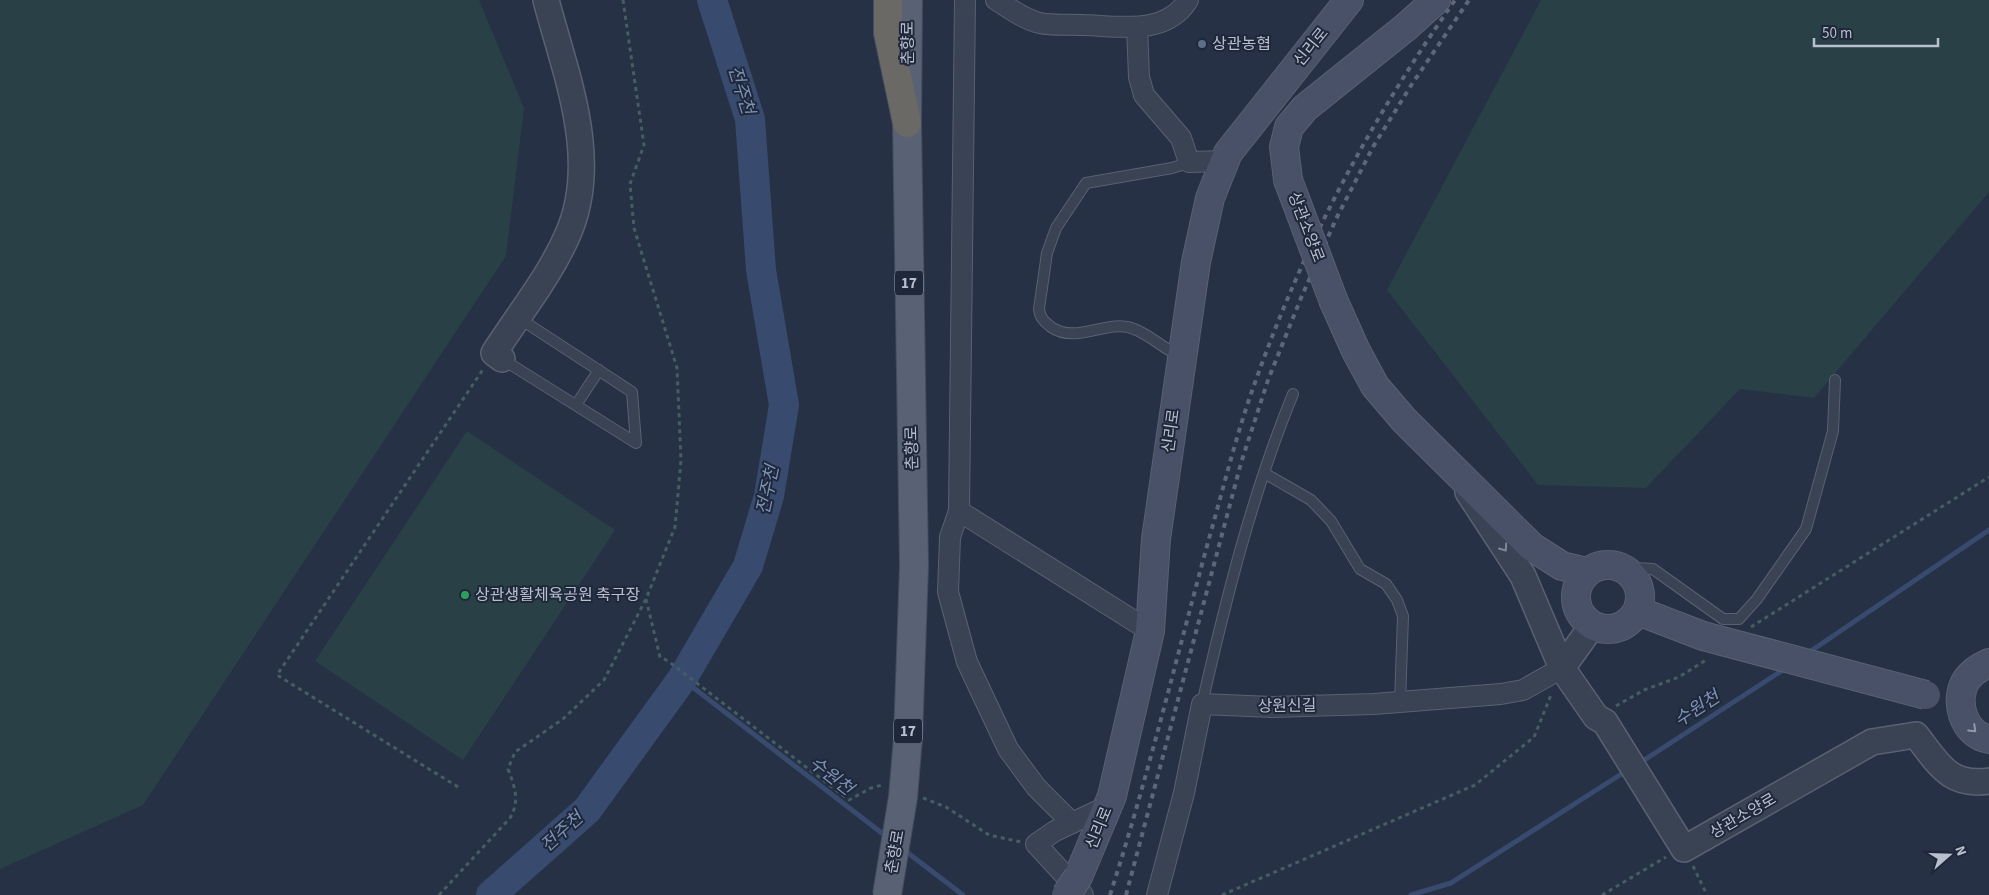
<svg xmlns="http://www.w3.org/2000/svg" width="1989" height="895" viewBox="0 0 1989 895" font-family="'Source Sans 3','Noto Sans KR',sans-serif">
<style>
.green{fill:#284046}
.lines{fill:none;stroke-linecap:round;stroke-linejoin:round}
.stream{stroke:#384a6d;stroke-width:5}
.river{stroke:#384a6d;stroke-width:30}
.service-casing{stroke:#596172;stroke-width:12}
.minor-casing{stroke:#596172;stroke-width:22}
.tertiary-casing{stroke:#596172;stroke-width:28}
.secondary-casing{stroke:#596172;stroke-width:30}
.primary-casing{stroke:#444c5e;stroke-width:30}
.trunk-casing{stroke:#454e5f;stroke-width:30}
.path{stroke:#465d62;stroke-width:3;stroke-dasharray:4 4;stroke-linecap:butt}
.service{stroke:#3a4354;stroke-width:10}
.minor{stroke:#3a4354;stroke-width:20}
.tertiary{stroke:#3a4354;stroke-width:25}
.secondary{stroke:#485168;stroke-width:28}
.primary{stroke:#586274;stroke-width:28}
.trunk{stroke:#6a6966;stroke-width:28}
.rail{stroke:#5c677c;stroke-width:4;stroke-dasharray:5 5;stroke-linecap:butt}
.secondary-bridge-casing{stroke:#596172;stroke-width:30;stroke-linecap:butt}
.primary-bridge-casing{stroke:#444c5e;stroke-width:30;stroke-linecap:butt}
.secondary-bridge{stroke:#485168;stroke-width:28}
.primary-bridge{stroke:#586274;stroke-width:28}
.oneway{stroke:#7f8797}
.oneway2{stroke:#9198aa}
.service-dot{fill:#5c6f8a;stroke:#1f283a;stroke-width:2}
.leisure-dot{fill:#2e9e5b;stroke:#1f283a;stroke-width:2}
.labels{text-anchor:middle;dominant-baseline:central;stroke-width:4;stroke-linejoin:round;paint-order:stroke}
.shield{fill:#1f283a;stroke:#8a92a2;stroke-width:1}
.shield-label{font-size:15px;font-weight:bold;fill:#b8bfce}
.street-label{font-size:16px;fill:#b8bfce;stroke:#1f283a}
.poi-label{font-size:16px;fill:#b8bfce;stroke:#1f283a;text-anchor:start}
.water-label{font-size:18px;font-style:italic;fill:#7d91b6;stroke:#1f283a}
</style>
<rect width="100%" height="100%" fill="#263145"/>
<g class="green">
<polygon points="0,0 479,0 524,108 506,256 143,805 0,869"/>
<polygon points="1541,0 1989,0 1989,192 1814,398 1740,389 1646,488 1538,485 1387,290"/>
<polygon points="467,431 615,530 463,760 315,661"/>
</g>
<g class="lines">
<g class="stream">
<polyline points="1808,653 1989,530"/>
<polyline points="682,679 887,837"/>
<polyline points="1638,764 1786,668"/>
<polyline points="904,850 963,895"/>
<polyline points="1411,895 1451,883 1626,771"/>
</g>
<polyline class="river" points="491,895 587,810 682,679 748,566 769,496 784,405 761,270 750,119 712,0"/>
<defs>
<g id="service">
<path d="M1181,356C1164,350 1151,335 1134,329C1107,318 1077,345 1051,327C1044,321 1040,318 1039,309L1047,253L1056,228L1086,183L1172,168L1191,162"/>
<polyline points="502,359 636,443 632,392 517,317"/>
<polyline points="576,405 599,370"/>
<polyline points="1264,473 1311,500 1331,521 1360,569 1386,584 1397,600 1403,616 1400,702"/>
<polyline points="1620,567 1653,569 1723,619 1739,619 1757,599 1806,529 1833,431 1835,380"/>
<path d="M1202,704C1226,599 1252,494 1293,394"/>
</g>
<g id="minor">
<polyline points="965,0 959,511 1150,631"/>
<path d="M996,0C1009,8 1025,20 1040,23C1053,26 1069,24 1083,25C1119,26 1166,36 1188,0"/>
<polyline points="1137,27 1139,77 1144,95 1181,138 1189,162 1225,161"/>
<polyline points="959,511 950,537 948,592 967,662 1008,749 1036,787 1072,823"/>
<polyline points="1083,895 1036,844 1055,831 1108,806"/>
<polyline points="1157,895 1184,793 1202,704 1272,707 1374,704 1501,694 1523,690 1562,668"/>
</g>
<g id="tertiary">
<path d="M502,359L494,353C519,314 550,276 568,234C601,159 565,73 546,0"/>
<polyline points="1468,492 1523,576 1562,668"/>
<path d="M1592,626L1562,668L1596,717L1605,722L1684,849L1872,742L1916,735C1938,763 1949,787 1989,781"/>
</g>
<g id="secondary">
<polyline points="1288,180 1284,147 1289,127 1305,108 1406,27 1436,0"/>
<polyline points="1334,302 1356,351 1375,386 1404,420 1532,547 1562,566 1587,572"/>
<circle cx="1608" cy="597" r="32"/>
<polyline points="1638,611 1703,636"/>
<path d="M1989,663C1980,667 1973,671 1967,679C1953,699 1963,735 1989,739"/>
<polyline points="1078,877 1112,796 1150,631 1156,539 1196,262 1210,198 1228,153 1349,0"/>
</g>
<polyline id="primary" points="908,0 907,123 914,566"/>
<polyline id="trunk" points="888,0 888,33 907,123"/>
</defs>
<use href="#service" class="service-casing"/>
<use href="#minor" class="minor-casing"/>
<use href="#tertiary" class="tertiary-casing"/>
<use href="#secondary" class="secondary-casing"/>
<use href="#primary" class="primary-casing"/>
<use href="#trunk" class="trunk-casing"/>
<g class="path">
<polyline points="646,599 660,657 668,661 849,800 871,788 882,785"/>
<polyline points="1751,627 1989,477"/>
<polyline points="1616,706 1644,690 1679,677 1706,660"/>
<polyline points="458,787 277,675 484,368"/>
<polyline points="923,798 946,807 989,835 1021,842"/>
<polyline points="1693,866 1707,895"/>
<path d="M439,895L510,818C520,801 515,787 508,769L515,752L563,719L604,680L646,599L675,527L681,460L677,368L634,228L630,184L644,145L623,0"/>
<polyline points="1222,895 1475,785 1534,737 1551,695"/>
<polyline points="1602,895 1666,857"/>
</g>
<use href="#service" class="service"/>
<use href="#minor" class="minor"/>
<use href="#tertiary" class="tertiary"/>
<use href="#secondary" class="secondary"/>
<use href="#primary" class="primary"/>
<use href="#trunk" class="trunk"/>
<g class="rail">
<path d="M1110,895C1148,777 1177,655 1210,535C1225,482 1238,428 1257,377C1307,238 1371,120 1455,0"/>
<polyline points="1126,895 1241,463 1268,380 1301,298 1336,219 1373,147 1412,84 1469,0"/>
</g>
<defs>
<g id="secondary-bridge">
<polyline points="1288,180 1334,302"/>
<polyline points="1703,636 1926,695"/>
<polyline points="1066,895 1078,877"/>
</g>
<polyline id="primary-bridge" points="887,895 903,797 908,738 914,566"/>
</defs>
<use href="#secondary-bridge" class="secondary-bridge-casing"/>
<use href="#primary-bridge" class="primary-bridge-casing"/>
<use href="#secondary-bridge" class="secondary-bridge"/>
<use href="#primary-bridge" class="primary-bridge"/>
</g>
<defs><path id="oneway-chevron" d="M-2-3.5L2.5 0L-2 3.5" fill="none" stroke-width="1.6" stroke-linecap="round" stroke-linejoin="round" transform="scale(1.25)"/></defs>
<use class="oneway" href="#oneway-chevron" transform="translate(1504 548) rotate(55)"/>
<use class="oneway2" href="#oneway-chevron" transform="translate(1973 729) rotate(44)"/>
<circle class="service-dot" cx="1202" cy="44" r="5"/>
<circle class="leisure-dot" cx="465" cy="595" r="5"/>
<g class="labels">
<g class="shield">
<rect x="895" y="270.5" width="28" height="25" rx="4"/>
<rect x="894" y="718.5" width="28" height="25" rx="4"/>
</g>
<g class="shield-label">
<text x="909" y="283">17</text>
<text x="908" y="731">17</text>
</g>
<g class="street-label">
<text transform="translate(908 43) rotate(-90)">춘향로</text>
<text transform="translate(1311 47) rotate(-51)">신리로</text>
<text transform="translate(1306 227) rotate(69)">상관소양로</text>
<text transform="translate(1171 431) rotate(-82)">신리로</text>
<text transform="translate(912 448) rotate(-91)">춘향로</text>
<text transform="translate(1287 706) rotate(-1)">상원신길</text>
<text transform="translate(1743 816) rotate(-30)">상관소양로</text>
<text transform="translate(1099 828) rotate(-68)">신리로</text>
<text transform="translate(895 852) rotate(-80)">춘향로</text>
</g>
<g class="poi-label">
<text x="1212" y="44">상관농협</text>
<text x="475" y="595">상관생활체육공원 축구장</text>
</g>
<g class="water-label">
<text transform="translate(741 90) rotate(73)">전주천</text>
<text transform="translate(768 490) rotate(-78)">전주천</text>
<text transform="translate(1697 709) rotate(-33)">수원천</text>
<text transform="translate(831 776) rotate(38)">수원천</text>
<text transform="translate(562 832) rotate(-42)">전주천</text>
</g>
</g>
<g transform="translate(1949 855) rotate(70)" stroke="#1f283a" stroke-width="4" paint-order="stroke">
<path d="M0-4L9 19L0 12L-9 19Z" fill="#b8bfce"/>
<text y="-8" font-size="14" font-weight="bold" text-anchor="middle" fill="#b8bfce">N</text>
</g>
<path d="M1814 38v8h124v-8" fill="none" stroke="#b8bfce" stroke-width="2.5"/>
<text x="1822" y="38" font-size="15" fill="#b8bfce" stroke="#1f283a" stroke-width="4" paint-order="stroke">50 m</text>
</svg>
